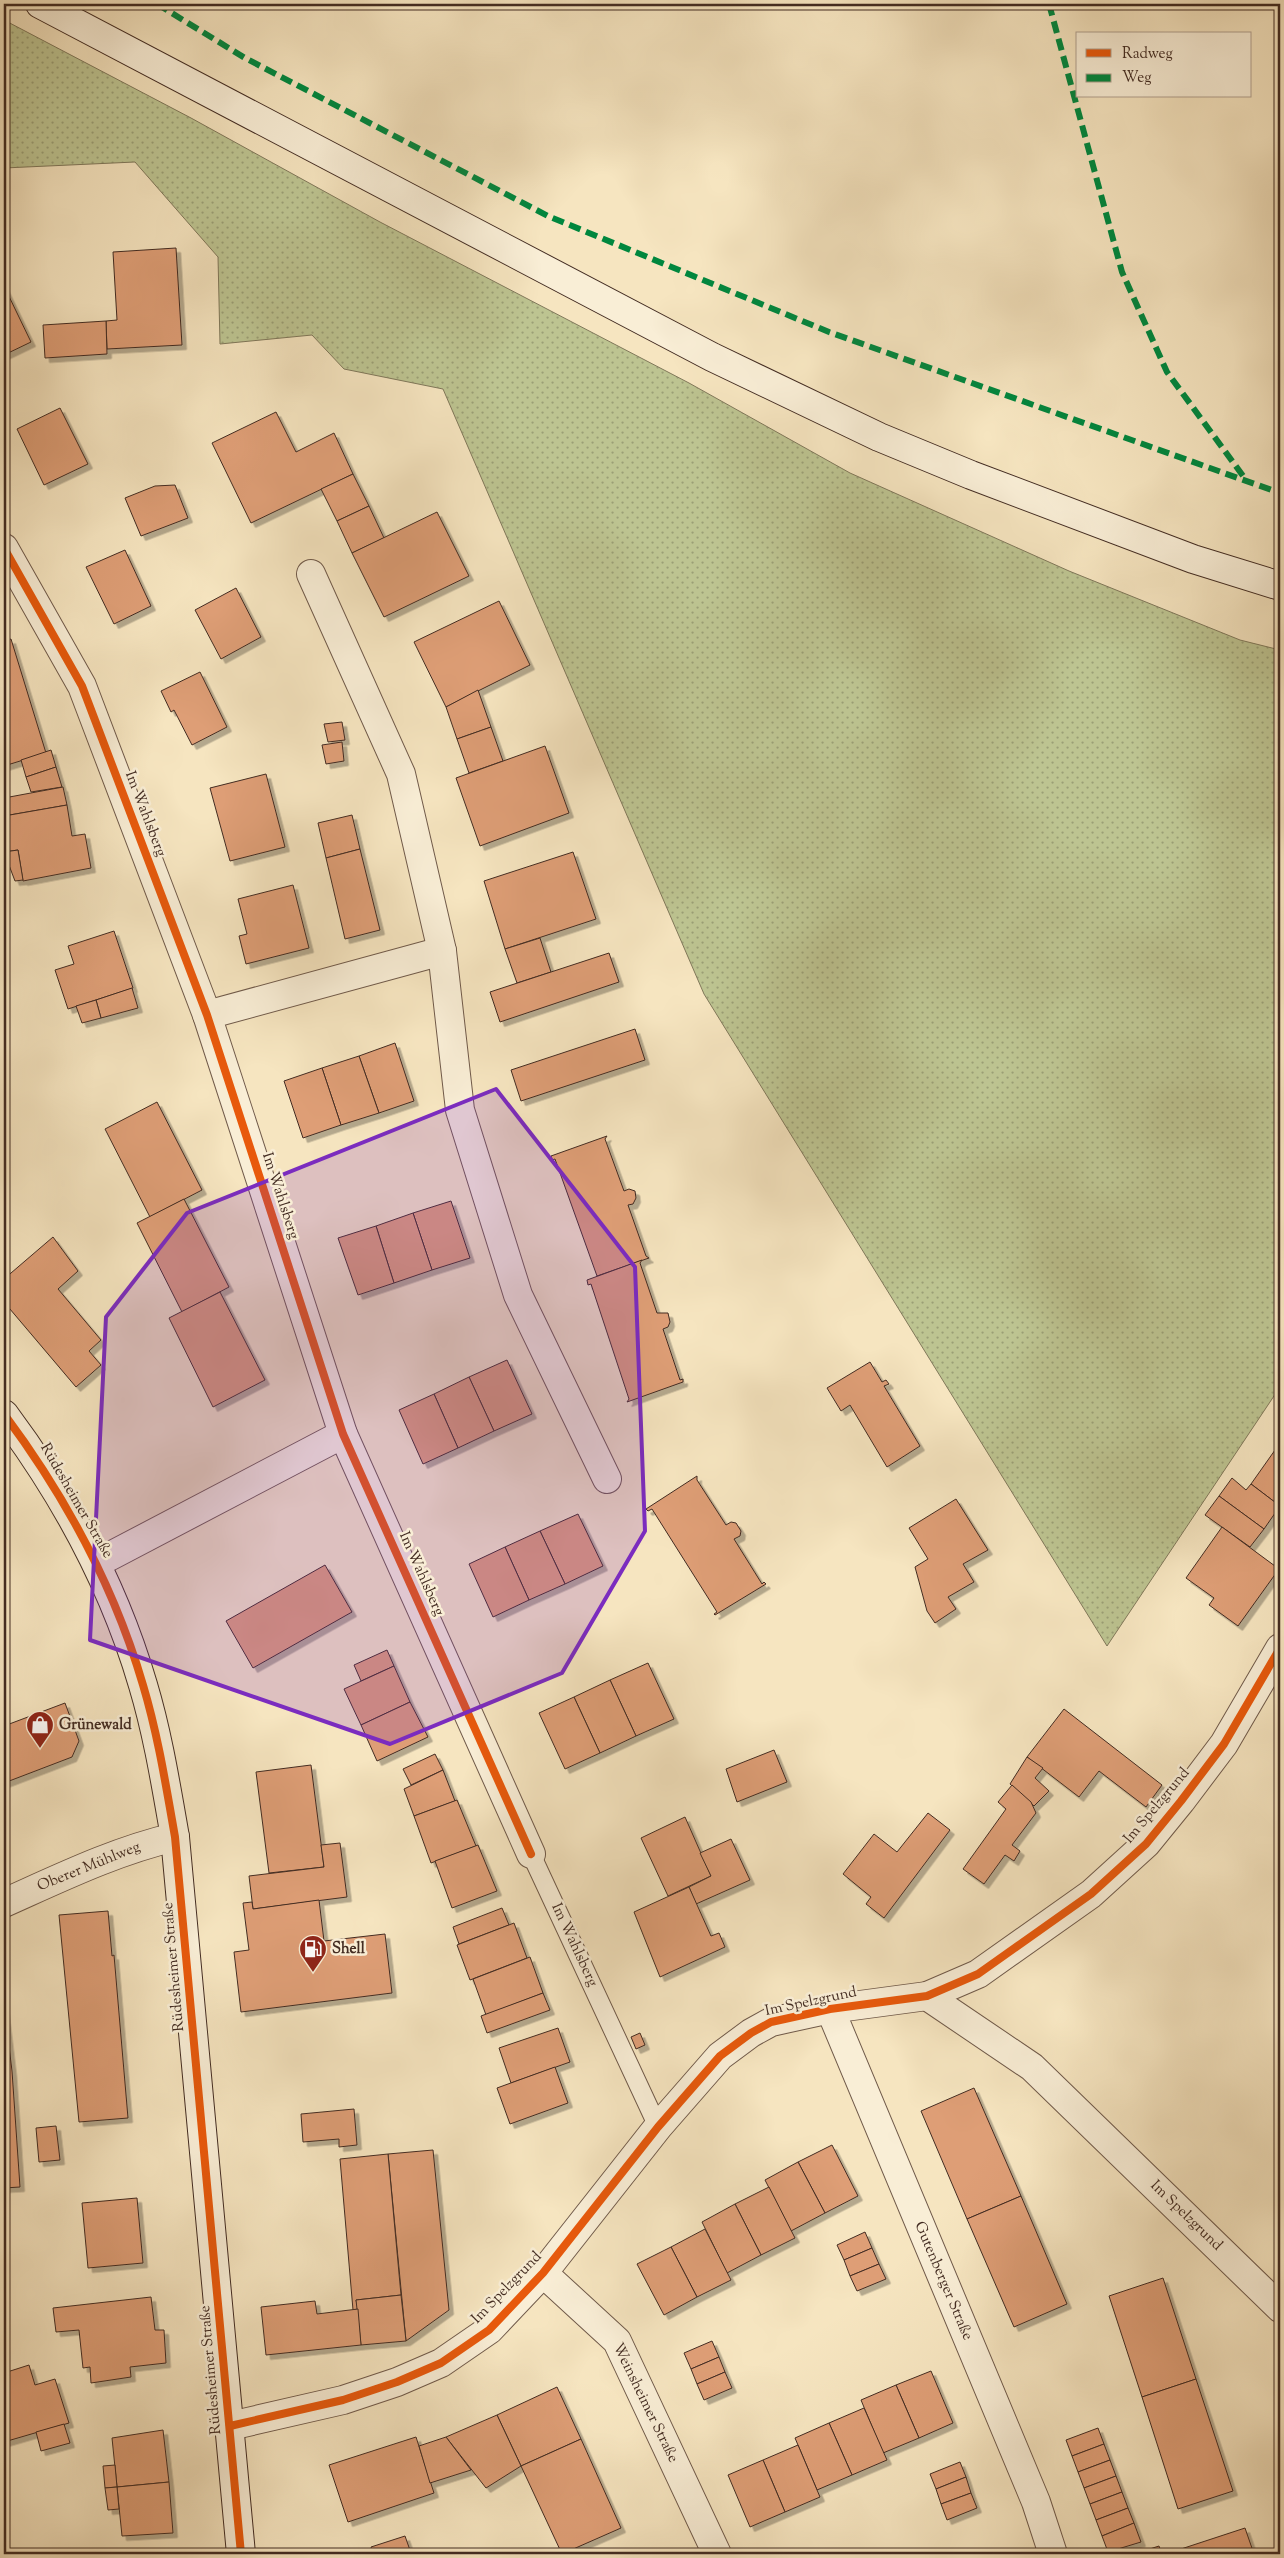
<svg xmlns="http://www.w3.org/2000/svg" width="1284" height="2558" viewBox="0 0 1284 2558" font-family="'Sorts Mill Goudy',serif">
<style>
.grass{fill:url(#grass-dots);stroke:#80785a}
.building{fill:#de9e76;stroke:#432c22;filter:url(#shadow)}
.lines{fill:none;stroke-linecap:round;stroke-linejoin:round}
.lane-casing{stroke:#705a4a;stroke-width:20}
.street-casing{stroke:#705a4a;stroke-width:30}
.secondary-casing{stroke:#432c22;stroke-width:30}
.lane{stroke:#f9eed6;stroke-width:18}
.street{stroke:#f9eed6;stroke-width:28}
.secondary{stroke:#f9eed6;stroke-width:28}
.quiet{stroke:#00873e;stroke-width:6;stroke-dasharray:12 6;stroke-linecap:butt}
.cycleway-casing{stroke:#f9eed6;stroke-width:11}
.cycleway{stroke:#e8590c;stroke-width:8}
.marked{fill:#7b2cbf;fill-opacity:0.2;stroke:#7b2cbf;stroke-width:4;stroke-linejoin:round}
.labels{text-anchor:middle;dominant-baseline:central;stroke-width:5;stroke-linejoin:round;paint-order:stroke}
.street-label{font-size:15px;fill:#432c22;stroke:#f9eed6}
.poi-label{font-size:15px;font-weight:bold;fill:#432c22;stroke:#f9eed6;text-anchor:start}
</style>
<defs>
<pattern id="grass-dots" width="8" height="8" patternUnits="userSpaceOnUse" patternTransform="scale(1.25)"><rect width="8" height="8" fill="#bdc491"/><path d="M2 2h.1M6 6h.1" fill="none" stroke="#9b9f76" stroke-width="1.8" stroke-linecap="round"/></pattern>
<filter id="shadow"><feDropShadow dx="4.5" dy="4.5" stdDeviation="0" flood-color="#0004"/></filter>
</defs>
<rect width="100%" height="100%" fill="#f6e5c0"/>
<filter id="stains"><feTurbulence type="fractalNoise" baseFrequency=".004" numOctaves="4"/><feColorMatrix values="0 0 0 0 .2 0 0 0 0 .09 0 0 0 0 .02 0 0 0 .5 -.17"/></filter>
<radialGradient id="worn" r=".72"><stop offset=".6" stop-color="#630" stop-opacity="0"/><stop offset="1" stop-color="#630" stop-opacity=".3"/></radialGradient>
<polygon class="grass" points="4,20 191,118 380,222 689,383 850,473 1069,571 1240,640 1280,650 1280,1387 1107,1646 704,994 443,389 344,369 312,335 220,344 218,257 135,162 4,168"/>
<g class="building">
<polygon points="176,248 182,345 107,349 106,321 117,320 113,252"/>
<polygon points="4,286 31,342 4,355"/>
<polygon points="106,321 107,354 45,358 43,325"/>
<polygon points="60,408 88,464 44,485 17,429"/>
<polygon points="276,412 296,452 334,433 353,474 251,523 212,443"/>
<polygon points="353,474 369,506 337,521 321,489"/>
<polygon points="175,485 188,518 141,536 125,498 155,486"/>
<polygon points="369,506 384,538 352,553 337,521"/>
<polygon points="437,512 469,576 384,617 352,553"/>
<polygon points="125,550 151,606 114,624 86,567"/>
<polygon points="236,588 261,637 221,659 195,610"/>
<polygon points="499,601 530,665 446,707 414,642"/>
<polygon points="11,639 46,753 4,766 4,641"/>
<polygon points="200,672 227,727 192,745 174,710 171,712 161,691"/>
<polygon points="478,690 491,727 457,739 446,707"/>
<polygon points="342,722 345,740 328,742 324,724"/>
<polygon points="491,727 503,761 469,773 457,739"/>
<polygon points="342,742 344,761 326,764 322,745"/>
<polygon points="545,746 569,813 480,846 456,778"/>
<polygon points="51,750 56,767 26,777 21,760"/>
<polygon points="56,767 62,787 31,792 26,777"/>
<polygon points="266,774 285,847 230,861 210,788"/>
<polygon points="63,787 67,805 4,816 4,798"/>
<polygon points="67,805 72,836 85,834 91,868 23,881 18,850 4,852 4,816"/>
<polygon points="352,815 360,849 326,858 318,823"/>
<polygon points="360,849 380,930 345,939 326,858"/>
<polygon points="18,850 23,880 15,881 4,852"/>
<polygon points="573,852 596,919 505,949 484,881"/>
<polygon points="293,885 309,948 246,964 239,936 247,934 238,899"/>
<polygon points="114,931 133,988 68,1009 55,970 74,964 68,946"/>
<polygon points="540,938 551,972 517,983 505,949"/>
<polygon points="609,953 619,982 500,1022 490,992"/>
<polygon points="132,988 138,1008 101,1018 96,1000"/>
<polygon points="96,1000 101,1018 82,1023 76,1006"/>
<polygon points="635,1029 645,1060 521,1101 511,1070"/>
<polygon points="395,1043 414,1101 379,1113 359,1056"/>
<polygon points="359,1056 379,1113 341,1125 322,1068"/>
<polygon points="322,1068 341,1125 303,1138 284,1081"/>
<polygon points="157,1102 202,1190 150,1217 105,1129"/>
<polygon points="607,1136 605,1139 624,1191 629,1189 635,1191 636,1198 633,1204 628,1205 646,1256 649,1258 597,1276 555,1159 552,1160 551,1156"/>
<polygon points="184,1199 229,1287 182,1312 137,1223"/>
<polygon points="451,1201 470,1258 432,1270 413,1213"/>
<polygon points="413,1213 432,1270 394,1283 376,1226"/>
<polygon points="376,1226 394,1283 358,1295 338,1238"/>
<polygon points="53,1237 78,1271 58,1289 101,1340 89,1351 101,1365 76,1387 4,1302 4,1279"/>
<polygon points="642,1260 640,1263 657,1313 668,1313 670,1322 668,1327 663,1329 680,1380 683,1379 683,1382 627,1402 629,1399 591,1284 588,1285 587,1280"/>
<polygon points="220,1292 265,1380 213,1407 169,1318"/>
<polygon points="507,1360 532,1414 494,1431 469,1377"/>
<polygon points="870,1362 882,1382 886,1380 889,1384 884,1386 920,1446 887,1467 850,1405 841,1411 827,1388"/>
<polygon points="469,1377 494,1431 458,1448 434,1394"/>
<polygon points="434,1394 458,1448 423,1464 399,1410"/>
<polygon points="1280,1443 1280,1506 1251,1484"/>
<polygon points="697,1476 697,1480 726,1525 731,1522 736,1523 741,1531 740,1536 734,1539 762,1584 764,1582 766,1584 715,1615 714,1614 717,1612 652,1509 648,1511 646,1509"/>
<polygon points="1232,1478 1246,1490 1251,1484 1280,1506 1264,1529 1219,1496"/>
<polygon points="1219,1496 1264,1529 1250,1547 1205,1515"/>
<polygon points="956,1499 988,1550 963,1564 974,1582 948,1597 956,1609 935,1623 927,1611 915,1567 928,1559 909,1528"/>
<polygon points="578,1514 603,1566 565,1584 540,1531"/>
<polygon points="1222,1527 1279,1569 1238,1626 1209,1605 1214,1598 1186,1578"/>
<polygon points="540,1531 565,1584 529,1600 505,1547"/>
<polygon points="505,1547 529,1600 493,1617 469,1564"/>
<polygon points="325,1565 352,1612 253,1668 226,1621"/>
<polygon points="387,1650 394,1666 361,1681 354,1665"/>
<polygon points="648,1663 674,1719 636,1736 610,1680"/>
<polygon points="394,1666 410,1702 361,1725 344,1689"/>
<polygon points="610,1680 636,1736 600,1753 574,1697"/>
<polygon points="574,1697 600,1753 565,1769 539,1713"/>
<polygon points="410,1702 428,1737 377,1761 361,1725"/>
<polygon points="65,1703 79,1741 72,1757 4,1783 4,1726"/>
<polygon points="1064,1709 1162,1785 1146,1807 1099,1771 1079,1797 1027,1757"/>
<polygon points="774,1750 787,1782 737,1802 726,1769"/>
<polygon points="435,1754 443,1770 411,1785 403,1769"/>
<polygon points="1027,1757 1043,1768 1035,1778 1049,1791 1034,1806 1010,1784"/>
<polygon points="311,1765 324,1867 269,1873 256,1772"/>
<polygon points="443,1770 455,1801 414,1816 404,1789"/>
<polygon points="1012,1785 1031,1802 1036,1813 1012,1845 1020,1851 1014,1861 1005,1855 984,1884 963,1869 1006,1809 998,1802"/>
<polygon points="457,1800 476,1846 431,1863 414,1816"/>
<polygon points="928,1813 950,1830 884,1918 866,1904 871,1897 843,1874 874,1834 897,1852"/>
<polygon points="685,1817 711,1876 668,1896 641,1838"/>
<polygon points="731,1839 750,1880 696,1904 689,1887 711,1876 700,1853"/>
<polygon points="340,1843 347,1897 253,1909 249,1876 324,1867 321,1845"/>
<polygon points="478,1845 497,1891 452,1908 435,1861"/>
<polygon points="689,1887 711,1936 719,1933 725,1947 660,1977 634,1912"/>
<polygon points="319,1900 324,1941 385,1934 392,1993 241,2012 234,1952 249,1950 243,1903 252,1902 253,1909"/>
<polygon points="502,1908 509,1925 459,1944 453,1927"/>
<polygon points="108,1911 112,1956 114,1955 128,2118 79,2122 59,1915"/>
<polygon points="514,1923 527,1958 470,1980 457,1945"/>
<polygon points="530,1957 543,1993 486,2015 473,1979"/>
<polygon points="543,1993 550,2010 487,2033 481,2016"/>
<polygon points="4,2005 12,2071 20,2187 4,2188"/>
<polygon points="558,2028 570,2062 511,2083 499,2048"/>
<polygon points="640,2033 645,2045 636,2049 631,2037"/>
<polygon points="555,2067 568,2103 510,2124 497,2088"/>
<polygon points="974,2088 1021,2196 967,2219 921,2111"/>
<polygon points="354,2109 357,2145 339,2147 339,2139 303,2142 301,2114"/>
<polygon points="56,2126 60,2160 39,2162 36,2128"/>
<polygon points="832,2145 858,2196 825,2213 798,2162"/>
<polygon points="433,2150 449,2310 406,2341 388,2154"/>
<polygon points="388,2154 401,2295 356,2300 358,2309 353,2310 340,2159"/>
<polygon points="798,2162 825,2213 791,2231 765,2180"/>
<polygon points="769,2187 795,2238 761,2255 735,2204"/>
<polygon points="1021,2196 1067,2304 1014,2327 967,2219"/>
<polygon points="137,2198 143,2263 88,2268 82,2203"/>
<polygon points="735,2204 761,2255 727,2273 702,2222"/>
<polygon points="705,2229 731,2280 697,2297 671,2247"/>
<polygon points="865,2232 872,2248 844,2260 837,2245"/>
<polygon points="671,2247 697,2297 664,2315 637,2264"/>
<polygon points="872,2248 879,2264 850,2276 844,2260"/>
<polygon points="879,2264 886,2279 857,2291 850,2276"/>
<polygon points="1163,2278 1196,2379 1142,2397 1109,2296"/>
<polygon points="401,2295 406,2341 361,2345 356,2300"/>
<polygon points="151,2297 155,2330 164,2330 166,2363 130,2367 131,2377 91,2383 90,2367 83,2368 79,2330 56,2332 53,2308"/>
<polygon points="315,2301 317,2314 358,2309 361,2345 266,2355 261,2307"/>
<polygon points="712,2341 719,2357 691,2369 684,2353"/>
<polygon points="719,2357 725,2372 697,2384 691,2369"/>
<polygon points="29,2365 35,2385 55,2379 69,2423 4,2442 4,2373"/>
<polygon points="931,2371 953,2423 919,2438 896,2385"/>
<polygon points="725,2372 732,2388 704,2400 697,2384"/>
<polygon points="1196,2379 1233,2491 1178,2509 1142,2397"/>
<polygon points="896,2385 919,2438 883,2453 861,2400"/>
<polygon points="557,2387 581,2439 521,2466 497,2415"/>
<polygon points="864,2408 887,2460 852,2475 829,2423"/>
<polygon points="497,2415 521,2466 486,2488 446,2437"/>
<polygon points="829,2423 852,2475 817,2490 795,2438"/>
<polygon points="64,2424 70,2443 41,2451 36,2432"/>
<polygon points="1098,2428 1104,2444 1072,2456 1066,2440"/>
<polygon points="163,2430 169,2482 117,2487 112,2438"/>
<polygon points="416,2437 434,2493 348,2522 329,2465"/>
<polygon points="446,2437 471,2470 430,2483 419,2446"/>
<polygon points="581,2439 621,2528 562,2554 521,2466"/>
<polygon points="1104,2444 1110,2460 1078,2472 1072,2456"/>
<polygon points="798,2445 820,2497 785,2512 763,2460"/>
<polygon points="763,2460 785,2512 750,2527 728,2475"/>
<polygon points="1110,2460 1116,2476 1084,2488 1078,2472"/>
<polygon points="960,2462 966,2477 936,2489 930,2474"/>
<polygon points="115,2465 117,2487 105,2488 103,2466"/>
<polygon points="1116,2476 1122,2492 1090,2504 1084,2488"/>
<polygon points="966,2477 971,2493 941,2504 936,2489"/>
<polygon points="169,2482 173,2533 122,2536 117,2487"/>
<polygon points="117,2487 119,2509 108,2510 105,2488"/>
<polygon points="1122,2492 1128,2508 1096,2520 1090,2504"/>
<polygon points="971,2493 977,2508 947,2520 941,2504"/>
<polygon points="1128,2508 1134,2523 1102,2536 1096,2520"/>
<polygon points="1134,2523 1141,2542 1108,2552 1102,2536"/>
<polygon points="1245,2528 1254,2554 1179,2554 1178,2550"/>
<polygon points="405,2536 411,2553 373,2554 371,2547"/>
<polygon points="1159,2546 1162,2554 1134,2554"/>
</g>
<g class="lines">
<defs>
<polyline id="lane" points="531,1854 658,2127"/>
<g id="street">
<polyline points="4,548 82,686 207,1015 343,1434 531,1854"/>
<polyline points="311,574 401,774 442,951 460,1110 518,1295 607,1479"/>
<polyline points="207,1015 442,951"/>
<polyline points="97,1563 343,1434"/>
<path d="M4,1903C60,1878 115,1851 175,1837"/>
<polyline points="927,1996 1032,2067 1280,2308"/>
<polyline points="830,2009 1036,2502 1053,2554"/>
<polyline points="543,2273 617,2341 717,2554"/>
<polyline points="230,2426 343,2400 397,2382 441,2363 489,2330 543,2273 658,2127 720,2056 751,2033 771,2022 830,2009 927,1996 978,1974 1091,1894 1146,1844 1181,1801 1224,1744 1280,1648"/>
</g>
<g id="secondary">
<polyline points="40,4 712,357 879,437 971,475 1193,559 1280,586"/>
<path d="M4,1414C66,1497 114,1586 143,1685C158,1735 166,1786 175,1837L241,2554"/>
</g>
</defs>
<use href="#lane" class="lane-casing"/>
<use href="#street" class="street-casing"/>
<use href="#secondary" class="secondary-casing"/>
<use href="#lane" class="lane"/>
<use href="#street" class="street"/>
<use href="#secondary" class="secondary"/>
<g class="quiet">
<polyline points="157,4 245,58 548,216 829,332 1280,493"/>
<polyline points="1049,4 1122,272 1167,372 1246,480"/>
</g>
<defs>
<g id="cycleway">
<polyline points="4,548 82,686 207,1015 343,1434 531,1854"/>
<path d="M4,1414C66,1497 114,1586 143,1685C158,1735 166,1786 175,1837L241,2554"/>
<polyline points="230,2426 343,2400 397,2382 441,2363 489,2330 543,2273 658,2127 720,2056 751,2033 771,2022 830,2009 927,1996 978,1974 1091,1894 1146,1844 1181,1801 1224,1744 1280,1648"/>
</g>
</defs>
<use href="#cycleway" class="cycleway-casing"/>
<use href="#cycleway" class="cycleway"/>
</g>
<path class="marked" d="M496,1089L635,1267L645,1531L562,1673L390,1744L90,1640L106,1317L187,1213Z"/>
<defs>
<symbol id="shop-pin" viewBox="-11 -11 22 30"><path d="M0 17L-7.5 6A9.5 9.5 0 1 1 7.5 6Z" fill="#8f2418" stroke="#f9eed6"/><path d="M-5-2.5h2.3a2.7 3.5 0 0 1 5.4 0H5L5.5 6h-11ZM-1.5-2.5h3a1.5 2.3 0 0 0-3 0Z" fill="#fff"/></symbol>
<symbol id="fuel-pin" viewBox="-11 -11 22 30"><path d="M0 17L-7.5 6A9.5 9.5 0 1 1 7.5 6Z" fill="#8f2418" stroke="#f9eed6"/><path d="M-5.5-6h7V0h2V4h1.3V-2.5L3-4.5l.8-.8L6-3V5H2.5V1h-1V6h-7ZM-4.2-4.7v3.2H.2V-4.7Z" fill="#fff"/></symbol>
</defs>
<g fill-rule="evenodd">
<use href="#shop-pin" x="24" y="1709" width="32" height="43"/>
<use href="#fuel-pin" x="297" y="1933" width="32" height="43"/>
</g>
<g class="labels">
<g class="street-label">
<text transform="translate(145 814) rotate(69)">Im Wahlsberg</text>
<text transform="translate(280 1196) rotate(72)">Im Wahlsberg</text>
<text transform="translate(76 1501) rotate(60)">Rüdesheimer Straße</text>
<text transform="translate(421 1574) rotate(66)">Im Wahlsberg</text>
<text transform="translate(1157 1806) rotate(-50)">Im Spelzgrund</text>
<text transform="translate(89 1867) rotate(-22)">Oberer Mühlweg</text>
<text transform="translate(574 1945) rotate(65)">Im Wahlsberg</text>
<text transform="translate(174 1967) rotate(-95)">Rüdesheimer Straße</text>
<text transform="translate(811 2002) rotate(-12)">Im Spelzgrund</text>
<text transform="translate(1186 2216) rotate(44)">Im Spelzgrund</text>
<text transform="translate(943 2281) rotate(67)">Gutenberger Straße</text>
<text transform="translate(507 2288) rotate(-46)">Im Spelzgrund</text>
<text transform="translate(211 2370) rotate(-95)">Rüdesheimer Straße</text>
<text transform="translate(645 2403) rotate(64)">Weinsheimer Straße</text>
</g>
<g class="poi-label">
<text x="59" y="1725">Grünewald</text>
<text x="332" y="1949">Shell</text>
</g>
</g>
<rect width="1284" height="2558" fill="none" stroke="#f6e5c0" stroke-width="20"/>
<rect x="5" y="5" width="1274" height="2548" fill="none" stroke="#432c22" stroke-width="2.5"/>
<rect x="10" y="10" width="1264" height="2538" fill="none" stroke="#432c22"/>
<rect x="1076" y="32" width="175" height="65" fill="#f9eed6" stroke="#b0a08e"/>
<rect x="1086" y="49" width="25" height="8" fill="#e8590c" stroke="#b0a08e"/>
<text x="1122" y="58" font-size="15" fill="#432c22">Radweg</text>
<rect x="1086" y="74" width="25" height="8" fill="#00873e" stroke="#b0a08e"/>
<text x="1122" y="82" font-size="15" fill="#432c22">Weg</text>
<rect width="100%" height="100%" filter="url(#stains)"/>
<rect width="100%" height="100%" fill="url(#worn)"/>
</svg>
